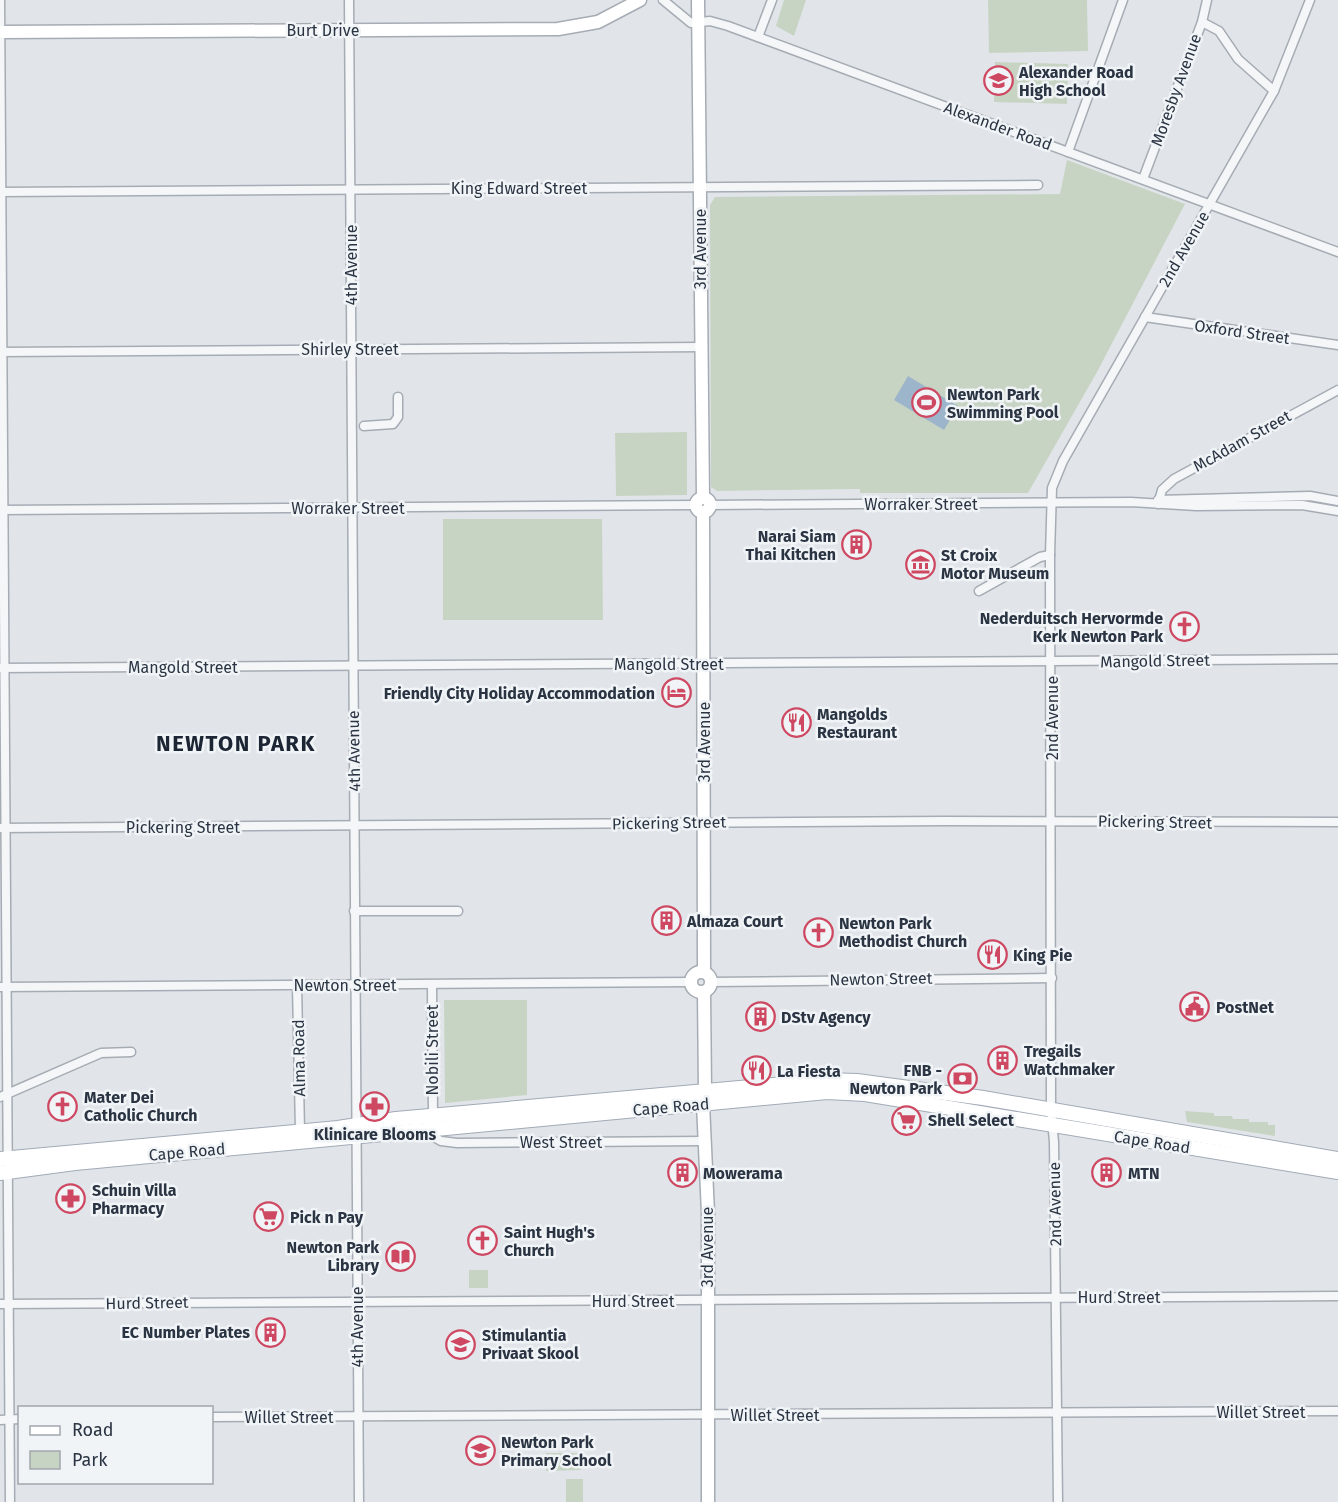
<svg xmlns="http://www.w3.org/2000/svg" width="1338" height="1502" viewBox="0 0 1338 1502" font-family="'Fira Sans',sans-serif">
<style>
.green{fill:#c8d4c3}
.water{fill:#9db5ca}
.lines{fill:none;stroke-linecap:round;stroke-linejoin:round}
.street-casing{stroke:#a6acb4;stroke-width:11}
.secondary-casing{stroke:#a6acb4;stroke-width:15}
.primary-casing{stroke:#a1aab6;stroke-width:16}
.street{stroke:#f4f6f8;stroke-width:8}
.secondary{stroke:#fff;stroke-width:12}
.primary{stroke:#fff;stroke-width:14}
.labels{text-anchor:middle;dominant-baseline:central;stroke-width:5;stroke-linejoin:round;paint-order:stroke}
.street-label{font-size:16px;fill:#2a3442;stroke:#f1f4f7}
.poi-label{font-size:16px;font-weight:bold;fill:#2a3442;stroke:#f1f4f7;text-anchor:start}
.district-label{font-size:22px;font-weight:bold;letter-spacing:1.5px;fill:#1c2533;stroke:#f1f4f7}
</style>
<rect width="100%" height="100%" fill="#e1e5ea"/>
<g class="green">
<polygon points="784,0 806,0 794,36 776,26"/>
<polygon points="988,0 1087,0 1088,51 989,53"/>
<polygon points="995,62 1068,64 1067,104 994,102"/>
<polygon points="1067,160 1185,204 1097,372 1028,493 860,493 860,489 717,491 711,487 710,205 715,197 1060,194"/>
<polygon points="687,432 687,495 616,496 615,433"/>
<polygon points="443,519 602,519 603,620 443,620"/>
<polygon points="444,1000 527,1000 527,1095 445,1103"/>
<polygon points="1185,1111 1214,1113 1214,1116 1232,1116 1233,1119 1249,1119 1249,1122 1268,1122 1268,1125 1275,1125 1275,1136 1187,1122"/>
<rect x="469" y="1270" width="19" height="18"/>
<polygon points="546,1453 581,1453 581,1470 546,1471"/>
<rect x="566" y="1479" width="17" height="23"/>
</g>
<polygon class="water" points="908,376 958,406 944,430 894,400"/>
<g class="lines">
<defs>
<g id="street">
<polyline points="0,0 10,1502"/>
<polyline points="349,0 359,1502"/>
<polyline points="663,0 691,23 710,21 728,26 1338,252"/>
<polyline points="1202,22 1219,31 1238,59 1274,91"/>
<polyline points="758,37 772,0"/>
<polyline points="1068,152 1123,0"/>
<polyline points="1143,179 1202,22 1207,0"/>
<polyline points="0,192 1038,185"/>
<polyline points="1145,317 1338,345"/>
<polyline points="0,352 701,347"/>
<polyline points="364,426 393,424 398,417 398,397"/>
<polyline points="1158,500 1310,496 1338,501"/>
<polyline points="1158,504 1162,490 1174,479 1338,390"/>
<polyline points="710,505 1131,502 1196,506 1302,505 1338,511"/>
<polyline points="0,510 695,505"/>
<polyline points="979,591 1040,557 1050,555"/>
<polyline points="0,668 1338,659"/>
<polyline points="0,828 944,821 1338,822"/>
<polyline points="354,911 458,911"/>
<polyline points="711,982 1052,978"/>
<polyline points="297,985 300,1131"/>
<polyline points="432,985 433,1115"/>
<polyline points="0,987 690,982"/>
<polyline points="0,1097 101,1053 131,1052"/>
<polyline points="423,1131 441,1141 457,1143 704,1141"/>
<polyline points="0,1304 1338,1296"/>
<polyline points="212,1417 1338,1411"/>
<polyline points="0,1420 20,1419"/>
<polyline points="1058,1502 1054,1142 1051,1110 1050,555 1052,488 1063,461 1274,91 1310,0"/>
</g>
<g id="secondary">
<polyline points="698,0 703,497"/>
<polyline points="0,32 558,29 598,22 640,0"/>
<circle cx="703" cy="505" r="7"/>
<polyline points="703,512 704,972"/>
<circle cx="701" cy="982" r="10"/>
<polyline points="704,992 705,1091 703,1104 708,1213 708,1502"/>
</g>
<g id="primary">
<polyline points="0,1159 338,1128 396,1119 828,1080 857,1081 983,1098 1338,1159"/>
<polyline points="0,1173 75,1163 827,1092 865,1094 1338,1172"/>
</g>
</defs>
<use href="#street" class="street-casing"/>
<use href="#secondary" class="secondary-casing"/>
<use href="#primary" class="primary-casing"/>
<use href="#street" class="street"/>
<use href="#secondary" class="secondary"/>
<use href="#primary" class="primary"/>
</g>
<defs>
<symbol id="school-ring" viewBox="-11 -11 22 22"><circle r="9.5" fill="#f1f4f7" stroke="#ce4862" stroke-width="1.5"/><path d="M0-5L7-2L0 1L-7-2ZM-4 1L0 2.5L4 1V4Q0 6-4 4Z" fill="#ce4862"/></symbol>
<symbol id="stadium-ring" viewBox="-11 -11 22 22"><circle r="9.5" fill="#f1f4f7" stroke="#ce4862" stroke-width="1.5"/><path d="M0-5a6.5 5 0 1 0 0 10a6.5 5 0 1 0 0-10ZM-3.5-1.8h7v3.6h-7Z" fill="#ce4862"/></symbol>
<symbol id="building-ring" viewBox="-11 -11 22 22"><circle r="9.5" fill="#f1f4f7" stroke="#ce4862" stroke-width="1.5"/><path d="M-4-6H4V6H1V3H-1V6H-4ZM-2.5-4.3h1.7v1.8h-1.7ZM.8-4.3h1.7v1.8H.8ZM-2.5-1h1.7V.8h-1.7ZM.8-1h1.7V.8H.8Z" fill="#ce4862"/></symbol>
<symbol id="museum-ring" viewBox="-11 -11 22 22"><circle r="9.5" fill="#f1f4f7" stroke="#ce4862" stroke-width="1.5"/><path d="M0-6L6-3V-2H-6V-3ZM-5-1h2V3h-2ZM-1-1h2V3h-2ZM3-1h2V3H3ZM-6 4H6V6H-6Z" fill="#ce4862"/></symbol>
<symbol id="church-ring" viewBox="-11 -11 22 22"><circle r="9.5" fill="#f1f4f7" stroke="#ce4862" stroke-width="1.5"/><path d="M-1.2-6h2.4v3.5h3.3v2.4h-3.3V6h-2.4V-.1h-3.3v-2.4h3.3Z" fill="#ce4862"/></symbol>
<symbol id="hotel-ring" viewBox="-11 -11 22 22"><circle r="9.5" fill="#f1f4f7" stroke="#ce4862" stroke-width="1.5"/><path d="M-6-4.5h1.5V1H6V5H4.5V3h-9V5H-6ZM-4 0a1.8 1.8 0 1 1 3.6 0ZM.5 0V-2.5h3Q6-2.5 6 0Z" fill="#ce4862"/></symbol>
<symbol id="restaurant-ring" viewBox="-11 -11 22 22"><circle r="9.5" fill="#f1f4f7" stroke="#ce4862" stroke-width="1.5"/><path d="M-5-6h1v4h1v-4h1v4h1v-4h1v5L-1.5 .5V6h-2V.5L-5-1ZM5-6V6H3V1.5H1.5Q1.5-4 5-6Z" fill="#ce4862"/></symbol>
<symbol id="civic-ring" viewBox="-11 -11 22 22"><circle r="9.5" fill="#f1f4f7" stroke="#ce4862" stroke-width="1.5"/><path d="M-.6-6.5H3V-4.5H.6V-3L4-1V1h2V6H-6V1h2V-1L-.6-3ZM-1.2 2.5V6h2.4V2.5Z" fill="#ce4862"/></symbol>
<symbol id="bank-ring" viewBox="-11 -11 22 22"><circle r="9.5" fill="#f1f4f7" stroke="#ce4862" stroke-width="1.5"/><path d="M-6-4H6V4H-6ZM0-2.3a2.3 2.3 0 1 0 0 4.6a2.3 2.3 0 1 0 0-4.6Z" fill="#ce4862"/></symbol>
<symbol id="pharmacy-ring" viewBox="-11 -11 22 22"><circle r="9.5" fill="#f1f4f7" stroke="#ce4862" stroke-width="1.5"/><path d="M-2-6h4v4h4v4h-4v4h-4v-4h-4v-4h4Z" fill="#ce4862"/></symbol>
<symbol id="supermarket-ring" viewBox="-11 -11 22 22"><circle r="9.5" fill="#f1f4f7" stroke="#ce4862" stroke-width="1.5"/><path d="M-6-5.5h2.5l.6 2H6L4.5 2H-2.5L-4.4-4H-6ZM-1.5 3.2a1.3 1.3 0 1 0 .1 0ZM3 3.2a1.3 1.3 0 1 0 .1 0Z" fill="#ce4862"/></symbol>
<symbol id="library-ring" viewBox="-11 -11 22 22"><circle r="9.5" fill="#f1f4f7" stroke="#ce4862" stroke-width="1.5"/><path d="M-6-4Q-3-5.5-.7-3.5V5Q-3 3-6 4ZM6-4Q3-5.5 .7-3.5V5Q3 3 6 4Z" fill="#ce4862"/></symbol>
</defs>
<g fill-rule="evenodd">
<use href="#school-ring" x="982" y="64" width="33" height="33"/>
<use href="#stadium-ring" x="910" y="386" width="33" height="33"/>
<use href="#building-ring" x="840" y="528" width="33" height="33"/>
<use href="#museum-ring" x="904" y="548" width="33" height="33"/>
<use href="#church-ring" x="1168" y="610" width="33" height="33"/>
<use href="#hotel-ring" x="660" y="676" width="33" height="33"/>
<use href="#restaurant-ring" x="780" y="706" width="33" height="33"/>
<use href="#building-ring" x="650" y="904" width="33" height="33"/>
<use href="#church-ring" x="802" y="916" width="33" height="33"/>
<use href="#restaurant-ring" x="976" y="938" width="33" height="33"/>
<use href="#civic-ring" x="1178" y="990" width="33" height="33"/>
<use href="#building-ring" x="744" y="1000" width="33" height="33"/>
<use href="#building-ring" x="986" y="1044" width="33" height="33"/>
<use href="#restaurant-ring" x="740" y="1054" width="33" height="33"/>
<use href="#bank-ring" x="946" y="1062" width="33" height="33"/>
<use href="#church-ring" x="46" y="1090" width="33" height="33"/>
<use href="#pharmacy-ring" x="358" y="1090" width="33" height="33"/>
<use href="#supermarket-ring" x="890" y="1104" width="33" height="33"/>
<use href="#building-ring" x="666" y="1156" width="33" height="33"/>
<use href="#building-ring" x="1090" y="1156" width="33" height="33"/>
<use href="#pharmacy-ring" x="54" y="1182" width="33" height="33"/>
<use href="#supermarket-ring" x="252" y="1200" width="33" height="33"/>
<use href="#church-ring" x="466" y="1224" width="33" height="33"/>
<use href="#library-ring" x="384" y="1240" width="33" height="33"/>
<use href="#building-ring" x="254" y="1316" width="33" height="33"/>
<use href="#school-ring" x="444" y="1328" width="33" height="33"/>
<use href="#school-ring" x="464" y="1434" width="33" height="33"/>
</g>
<g class="labels">
<g class="street-label">
<text x="323" y="30">Burt Drive</text>
<text transform="translate(1176 90) rotate(-70)">Moresby Avenue</text>
<text transform="translate(998 126) rotate(20)">Alexander Road</text>
<text x="519" y="188">King Edward Street</text>
<text transform="translate(700 249) rotate(-90)">3rd Avenue</text>
<text transform="translate(1184 249) rotate(-60)">2nd Avenue</text>
<text transform="translate(351 265) rotate(-90)">4th Avenue</text>
<text transform="translate(1242 332) rotate(8)">Oxford Street</text>
<text x="350" y="349">Shirley Street</text>
<text transform="translate(1242 441) rotate(-29)">McAdam Street</text>
<text x="921" y="504">Worraker Street</text>
<text x="348" y="508">Worraker Street</text>
<text transform="translate(1155 661) rotate(-1)">Mangold Street</text>
<text x="669" y="664">Mangold Street</text>
<text x="183" y="667">Mangold Street</text>
<text transform="translate(1052 718) rotate(-90)">2nd Avenue</text>
<text transform="translate(704 742) rotate(-90)">3rd Avenue</text>
<text transform="translate(354 751) rotate(-91)">4th Avenue</text>
<text transform="translate(1155 822) rotate(1)">Pickering Street</text>
<text transform="translate(669 823) rotate(-1)">Pickering Street</text>
<text x="183" y="827">Pickering Street</text>
<text transform="translate(881 979) rotate(-1)">Newton Street</text>
<text x="345" y="985">Newton Street</text>
<text transform="translate(432 1050) rotate(-90)">Nobili Street</text>
<text transform="translate(299 1058) rotate(-91)">Alma Road</text>
<text transform="translate(671 1107) rotate(-5)">Cape Road</text>
<text x="561" y="1142">West Street</text>
<text transform="translate(1152 1142) rotate(9)">Cape Road</text>
<text transform="translate(187 1152) rotate(-5)">Cape Road</text>
<text transform="translate(1055 1204) rotate(-91)">2nd Avenue</text>
<text transform="translate(707 1247) rotate(-90)">3rd Avenue</text>
<text x="1119" y="1297">Hurd Street</text>
<text x="633" y="1301">Hurd Street</text>
<text transform="translate(147 1303) rotate(-1)">Hurd Street</text>
<text transform="translate(357 1327) rotate(-90)">4th Avenue</text>
<text x="1261" y="1412">Willet Street</text>
<text x="775" y="1415">Willet Street</text>
<text x="289" y="1417">Willet Street</text>
</g>
<g class="poi-label">
<text x="1019" y="72">Alexander Road<tspan x="1019" dy="18">High School</tspan></text>
<text x="947" y="394">Newton Park<tspan x="947" dy="18">Swimming Pool</tspan></text>
<text x="836" y="536" text-anchor="end">Narai Siam<tspan x="836" dy="18">Thai Kitchen</tspan></text>
<text x="941" y="555">St Croix<tspan x="941" dy="18">Motor Museum</tspan></text>
<text x="1163" y="618" text-anchor="end">Nederduitsch Hervormde<tspan x="1163" dy="18">Kerk Newton Park</tspan></text>
<text x="655" y="693" text-anchor="end">Friendly City Holiday Accommodation</text>
<text x="817" y="714">Mangolds<tspan x="817" dy="18">Restaurant</tspan></text>
<text x="687" y="921">Almaza Court</text>
<text x="839" y="923">Newton Park<tspan x="839" dy="18">Methodist Church</tspan></text>
<text x="1013" y="955">King Pie</text>
<text x="1216" y="1007">PostNet</text>
<text x="781" y="1017">DStv Agency</text>
<text x="1024" y="1051">Tregails<tspan x="1024" dy="18">Watchmaker</tspan></text>
<text x="942" y="1070" text-anchor="end">FNB -<tspan x="942" dy="18">Newton Park</tspan></text>
<text x="777" y="1071">La Fiesta</text>
<text x="84" y="1097">Mater Dei<tspan x="84" dy="18">Catholic Church</tspan></text>
<text x="928" y="1120">Shell Select</text>
<text x="375" y="1134" text-anchor="middle">Klinicare Blooms</text>
<text x="703" y="1173">Mowerama</text>
<text x="1128" y="1173">MTN</text>
<text x="92" y="1190">Schuin Villa<tspan x="92" dy="18">Pharmacy</tspan></text>
<text x="290" y="1217">Pick n Pay</text>
<text x="504" y="1232">Saint Hugh's<tspan x="504" dy="18">Church</tspan></text>
<text x="379" y="1247" text-anchor="end">Newton Park<tspan x="379" dy="18">Library</tspan></text>
<text x="250" y="1332" text-anchor="end">EC Number Plates</text>
<text x="482" y="1335">Stimulantia<tspan x="482" dy="18">Privaat Skool</tspan></text>
<text x="501" y="1442">Newton Park<tspan x="501" dy="18">Primary School</tspan></text>
</g>
<g class="district-label">
<text x="236" y="743">NEWTON PARK</text>
</g>
</g>
<rect x="18" y="1406" width="195" height="78" fill="#f1f4f7" stroke="#a1a7af" stroke-width="1.5"/>
<rect x="30" y="1426" width="30" height="9" fill="#ffffff" stroke="#a1a7af" stroke-width="1.5"/>
<text x="72" y="1436" font-size="18" fill="#2a3442">Road</text>
<rect x="30" y="1451" width="30" height="18" fill="#c8d4c3" stroke="#a1a7af" stroke-width="1.5"/>
<text x="72" y="1466" font-size="18" fill="#2a3442">Park</text>
</svg>
